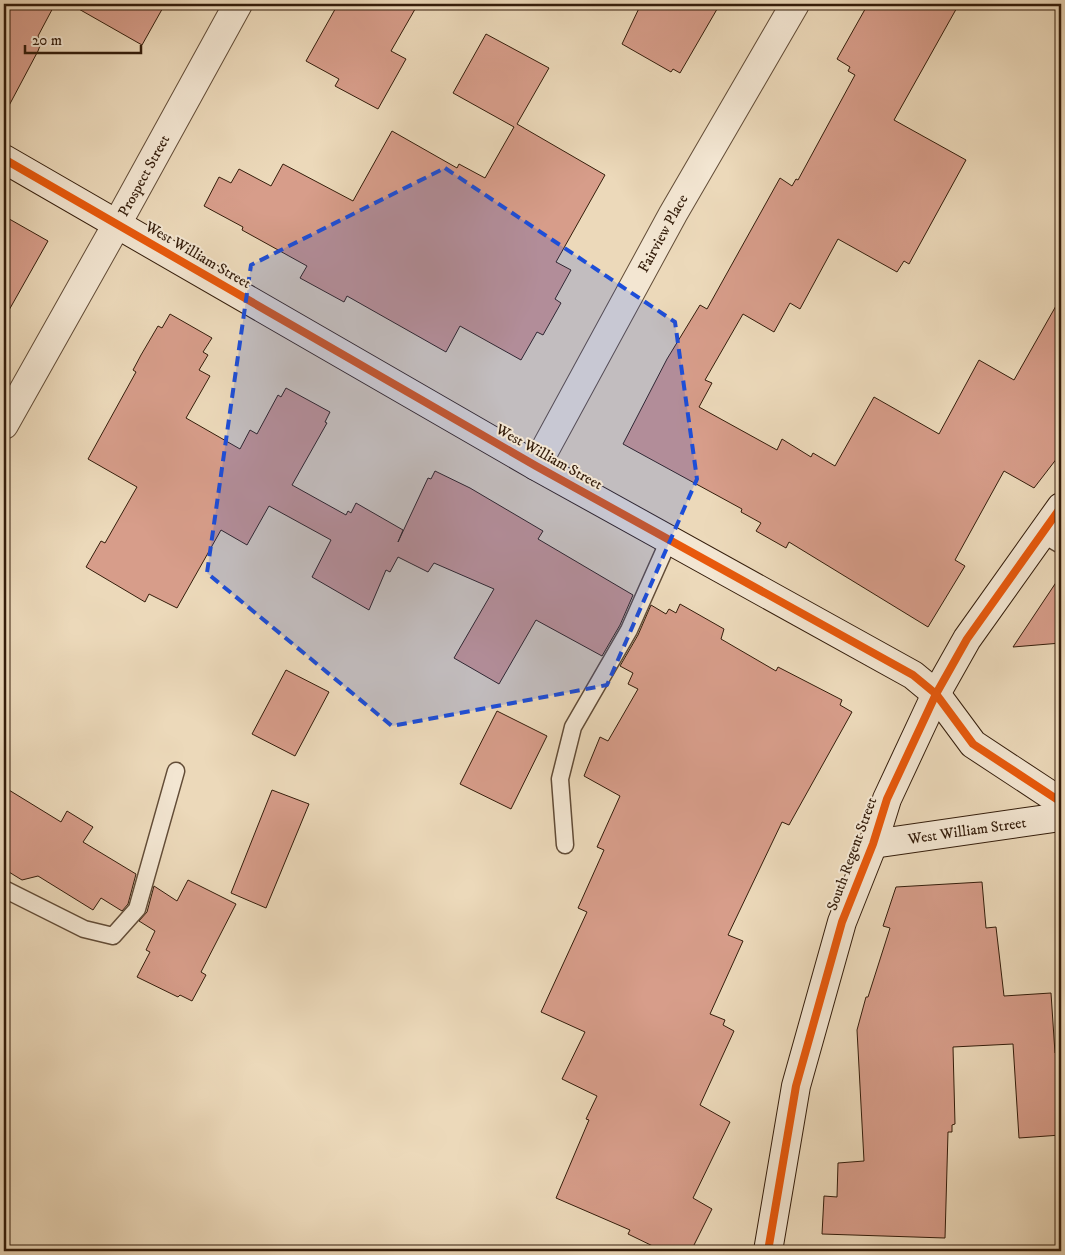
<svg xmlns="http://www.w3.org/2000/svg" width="1065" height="1255" viewBox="0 0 1065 1255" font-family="'IM FELL DW Pica',serif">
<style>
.building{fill:#d79d8a;stroke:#341d0b}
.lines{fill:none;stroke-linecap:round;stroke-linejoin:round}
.lane-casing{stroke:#624c37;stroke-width:19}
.street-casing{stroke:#624c37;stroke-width:30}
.secondary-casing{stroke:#341d0b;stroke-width:30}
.lane{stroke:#f3e6d2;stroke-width:16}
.street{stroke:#f3e6d2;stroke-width:28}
.secondary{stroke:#f3e6d2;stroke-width:28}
.cycleway-casing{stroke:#f3e6d2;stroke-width:11}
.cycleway{stroke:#e8590c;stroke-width:8}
.marked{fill:#1d4ed8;fill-opacity:0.2;stroke:#1d4ed8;stroke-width:4;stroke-dasharray:10 6;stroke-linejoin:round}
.labels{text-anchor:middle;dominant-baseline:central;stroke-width:4;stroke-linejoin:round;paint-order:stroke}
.street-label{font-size:15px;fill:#341d0b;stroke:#f3e6d2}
</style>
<rect width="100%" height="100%" fill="#ecd9ba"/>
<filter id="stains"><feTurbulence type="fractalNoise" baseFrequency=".004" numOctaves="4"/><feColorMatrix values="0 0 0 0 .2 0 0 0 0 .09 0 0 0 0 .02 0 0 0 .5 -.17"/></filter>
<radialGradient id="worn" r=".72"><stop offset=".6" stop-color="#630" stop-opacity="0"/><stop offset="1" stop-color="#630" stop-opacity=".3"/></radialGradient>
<g class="building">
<polygon points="4,4 55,4 38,36 41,43 38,51 4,115"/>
<polygon points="70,4 165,4 142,45"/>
<polygon points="338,4 418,4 391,51 406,59 378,109 335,86 339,79 306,61"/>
<polygon points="641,4 720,4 680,73 673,69 671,72 622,44"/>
<polygon points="868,4 959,4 894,120 966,160 909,264 904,261 897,272 838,239 800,309 790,303 774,332 743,314 705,380 712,383 699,407 777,450 782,439 811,457 813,453 835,466 874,397 939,434 979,360 1014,380 1061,297 1061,453 1034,488 1004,471 955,560 965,566 928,627 789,542 786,548 756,531 761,523 741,512 742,509 623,444 667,359 700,305 707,309 780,178 792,186 796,179 798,180 855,75 848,71 850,67 837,59"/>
<polygon points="486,34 549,68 517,124 605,175 556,262 571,270 555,299 561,303 543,335 537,332 521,360 460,326 446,352 347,296 344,302 300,278 307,266 242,230 243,227 204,206 219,177 231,183 239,169 271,186 283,164 353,201 392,131 457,168 459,164 485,178 514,127 453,93"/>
<polygon points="4,216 48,241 4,319"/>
<polygon points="170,314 212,338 203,352 208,355 199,370 210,376 186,418 240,449 250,430 257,434 278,395 281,397 286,388 330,412 325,422 327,423 292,485 346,515 348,511 351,513 356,503 403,530 398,542 428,478 431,479 435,471 470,488 543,531 538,539 633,595 620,625 602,656 536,620 499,684 454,658 494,589 434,563 428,572 398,557 390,572 386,570 369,610 312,577 331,540 269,506 247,545 221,530 177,608 149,594 145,602 86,567 101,541 105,543 137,487 88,459 136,372 133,370 141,355 158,326 162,328"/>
<polygon points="1061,575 1061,643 1013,647"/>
<polygon points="680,604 724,629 721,639 776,671 778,667 842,700 840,705 852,712 789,825 782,822 728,935 743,941 710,1014 725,1020 723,1025 734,1031 700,1105 730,1122 693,1198 712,1209 691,1251 663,1251 628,1234 630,1230 556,1198 589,1120 586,1119 597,1096 562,1079 585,1032 541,1012 587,912 578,908 604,850 597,847 620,796 584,776 600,737 608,741 638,689 628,684 633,673 620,666 638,635 651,605 666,614 669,609 676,613"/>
<polygon points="286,670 329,692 295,756 252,734"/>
<polygon points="497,711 547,736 511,809 460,784"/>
<polygon points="4,787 61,822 67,811 93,827 83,842 136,874 128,904 122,911 101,898 93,910 38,876 22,880 4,869"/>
<polygon points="272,790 309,804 266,908 231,893"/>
<polygon points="188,880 236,904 201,972 206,975 192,1001 180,995 178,997 137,977 150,952 146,950 155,931 139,921 147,912 154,886 177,901"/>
<polygon points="982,882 986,928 996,927 1004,996 1051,993 1055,1053 1061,1053 1061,1135 1019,1138 1013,1044 953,1047 955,1124 952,1125 952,1132 948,1132 945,1238 822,1234 824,1196 837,1197 838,1163 864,1161 857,1030 866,997 868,997 890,928 883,926 896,887"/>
</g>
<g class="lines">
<defs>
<g id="lane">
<polyline points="1042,534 1061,545"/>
<polyline points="565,845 560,779 573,727 629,630 669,540"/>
<polyline points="4,889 84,929 113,936 137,909 176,771"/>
</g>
<g id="street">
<path id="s1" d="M4,425L117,224L238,4"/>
<path id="s2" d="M536,466L673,214L795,4"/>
</g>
<g id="secondary">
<polyline points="4,159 536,466 913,675 936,694 973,744 1061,802"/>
<path id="s3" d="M873,844L1061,817"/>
<polyline points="768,1251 796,1086 842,922 873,844 887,799 936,694 967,639 1061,507"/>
</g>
</defs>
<use href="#lane" class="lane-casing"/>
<use href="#street" class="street-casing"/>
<use href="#secondary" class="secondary-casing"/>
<use href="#lane" class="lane"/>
<use href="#street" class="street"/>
<use href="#secondary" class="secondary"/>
<defs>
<g id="cycleway">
<polyline points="4,159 536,466 913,675 936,694 973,744 1061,802"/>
<polyline points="768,1251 796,1086 842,922 873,844 887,799 936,694 967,639 1061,507"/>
</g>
</defs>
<use href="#cycleway" class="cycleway-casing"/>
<use href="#cycleway" class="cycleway"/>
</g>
<path class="marked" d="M445,168L675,322L697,479L607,685L392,726L207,573L251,265Z"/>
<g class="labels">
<g class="street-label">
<text stroke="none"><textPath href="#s1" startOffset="286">Prospect Street</textPath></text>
<text stroke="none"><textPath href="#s2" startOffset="265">Fairview Place</textPath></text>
<text transform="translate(198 255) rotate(30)">West William Street</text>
<text transform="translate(549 457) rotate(29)">West William Street</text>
<text stroke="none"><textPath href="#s3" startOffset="95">West William Street</textPath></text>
<text transform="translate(852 854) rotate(-70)">South Regent Street</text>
</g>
</g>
<rect width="1065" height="1255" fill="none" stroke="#ecd9ba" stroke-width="20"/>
<rect x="5" y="5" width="1055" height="1245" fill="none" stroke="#341d0b" stroke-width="2.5"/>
<rect x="10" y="10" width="1045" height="1235" fill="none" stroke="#341d0b"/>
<path d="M25 45v8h116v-8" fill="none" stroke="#341d0b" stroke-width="2.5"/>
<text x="32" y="45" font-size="15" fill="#341d0b" stroke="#f3e6d2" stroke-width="4" paint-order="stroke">20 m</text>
<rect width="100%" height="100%" filter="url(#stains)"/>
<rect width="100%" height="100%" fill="url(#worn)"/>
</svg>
